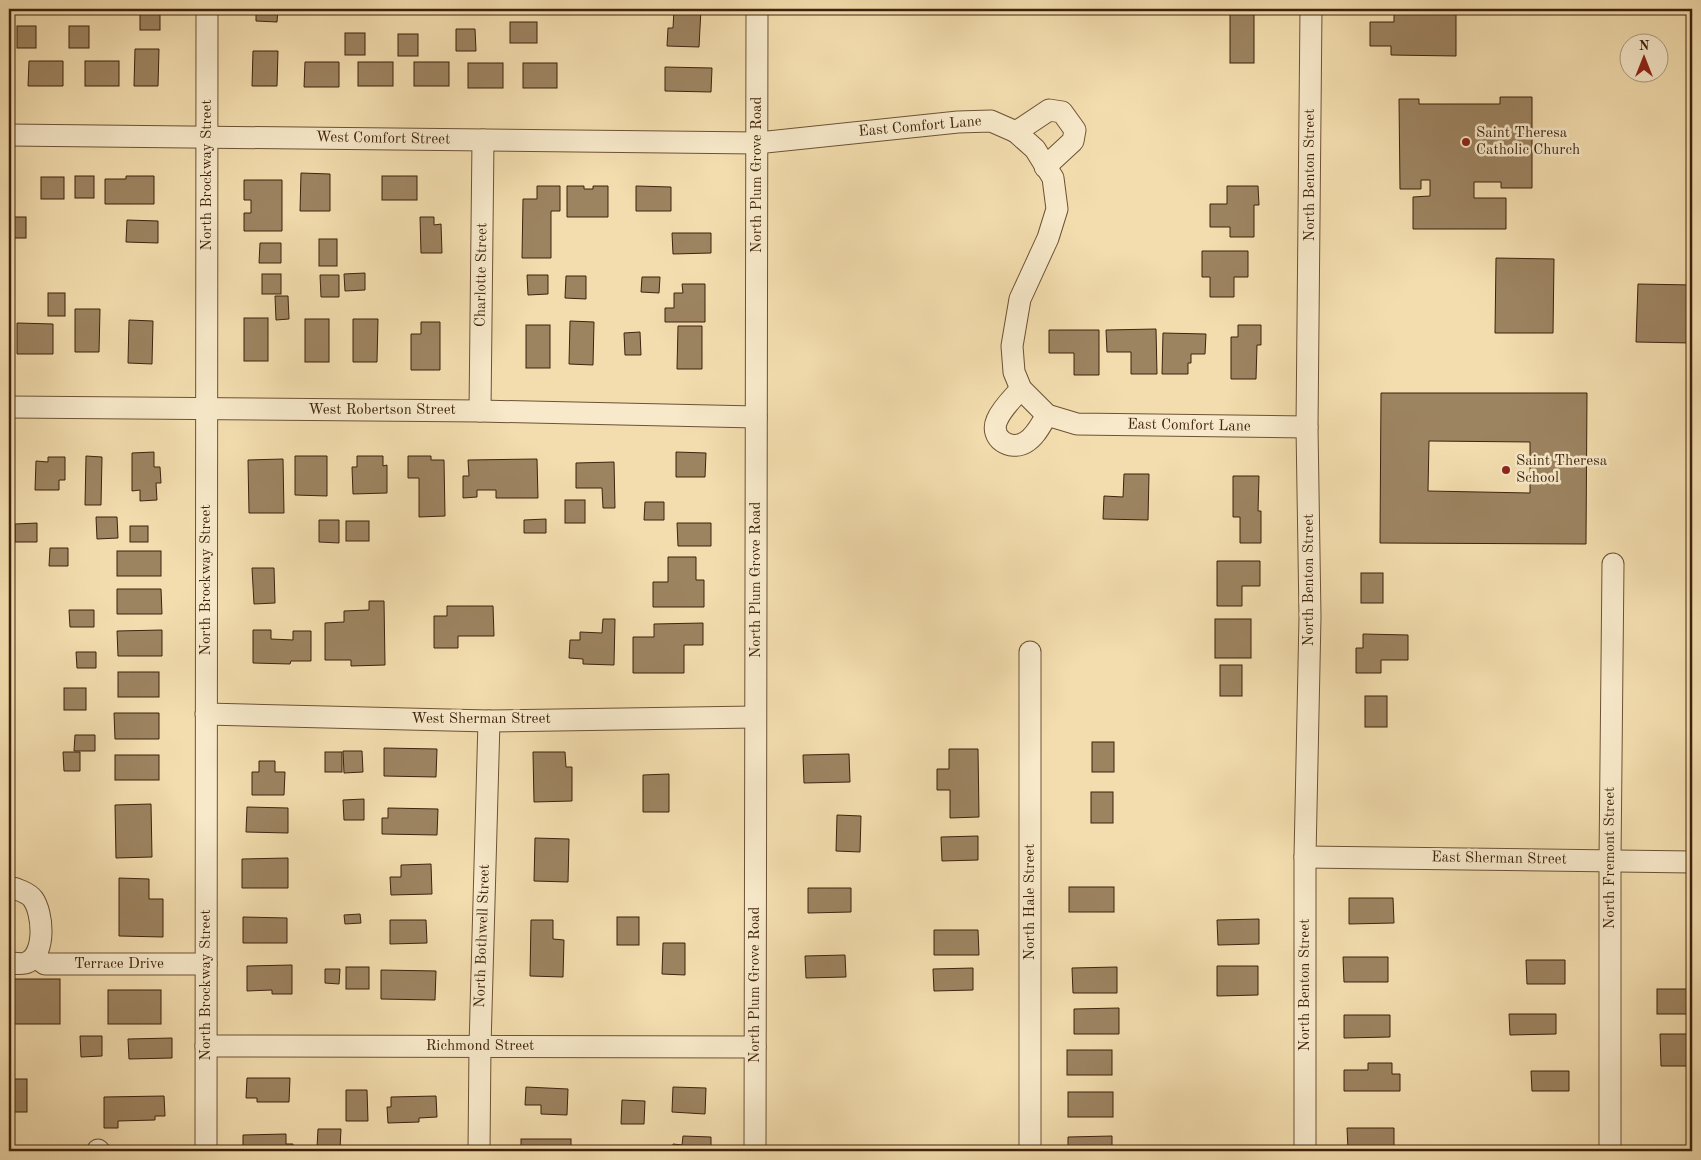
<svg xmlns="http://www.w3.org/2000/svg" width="1701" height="1160" viewBox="0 0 1701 1160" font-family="'Old Standard TT',serif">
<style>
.building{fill:#9d8461;stroke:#3f230d;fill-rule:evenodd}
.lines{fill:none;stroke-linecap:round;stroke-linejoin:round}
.street-casing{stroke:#6c5235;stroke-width:23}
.street{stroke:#f7e9ca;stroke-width:21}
.poi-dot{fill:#8f2418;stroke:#f7e9ca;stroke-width:2}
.labels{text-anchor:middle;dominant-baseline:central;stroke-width:5;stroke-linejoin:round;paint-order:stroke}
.street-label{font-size:15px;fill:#3f230d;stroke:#f7e9ca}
.poi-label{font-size:15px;fill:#3f230d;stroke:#f7e9ca;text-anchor:start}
</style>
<rect width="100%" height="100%" fill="#f3ddae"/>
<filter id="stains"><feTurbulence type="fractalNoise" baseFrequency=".004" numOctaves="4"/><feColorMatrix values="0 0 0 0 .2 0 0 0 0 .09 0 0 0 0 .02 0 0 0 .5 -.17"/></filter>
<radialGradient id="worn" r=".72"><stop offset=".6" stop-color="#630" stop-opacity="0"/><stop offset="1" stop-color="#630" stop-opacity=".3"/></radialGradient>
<g class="building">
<rect x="140" y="9" width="20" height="21"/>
<polygon points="256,9 278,9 277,22 256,21"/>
<polygon points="674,9 701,9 699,47 667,46 668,28 673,28"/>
<rect x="1230" y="12" width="24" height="51"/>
<polygon points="1394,12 1456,12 1456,56 1391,55 1391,46 1370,46 1370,22 1394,22"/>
<rect x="510" y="22" width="27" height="21"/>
<rect x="17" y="26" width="19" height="22"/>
<rect x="69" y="26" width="20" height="22"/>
<polygon points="456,29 475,29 476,51 456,51"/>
<rect x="345" y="33" width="20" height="22"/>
<rect x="398" y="34" width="20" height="22"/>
<polygon points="135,49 159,49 158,86 134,86"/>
<polygon points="253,51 278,51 277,86 252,86"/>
<polygon points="29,61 63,61 63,86 28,86"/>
<rect x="85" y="61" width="34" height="25"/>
<polygon points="305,62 339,62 339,87 304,87"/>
<rect x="358" y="62" width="35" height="24"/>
<rect x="414" y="62" width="35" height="24"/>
<rect x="468" y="63" width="35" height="25"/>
<rect x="523" y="63" width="34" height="25"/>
<polygon points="665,67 712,68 711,92 665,91"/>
<polygon points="1500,97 1532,97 1532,188 1501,188 1501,182 1474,182 1474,198 1506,198 1506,229 1413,229 1413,197 1430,196 1430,180 1421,180 1421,189 1400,189 1399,99 1419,99 1419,104 1500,104"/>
<polygon points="301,173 330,174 330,211 300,211"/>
<rect x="75" y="176" width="19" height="22"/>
<polygon points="126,176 154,176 154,204 105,204 105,179 126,179"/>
<rect x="382" y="176" width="35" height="24"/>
<rect x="41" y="177" width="23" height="22"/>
<polygon points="244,180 282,180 282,231 244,231 244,213 251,213 251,200 244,200"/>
<polygon points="537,186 560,186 560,211 551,211 551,258 522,258 523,199 537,199"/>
<polygon points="567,186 584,186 584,189 593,189 593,186 608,186 608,217 567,217"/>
<polygon points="636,186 671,187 671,211 636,211"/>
<polygon points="1227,186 1258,186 1259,205 1254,205 1254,237 1230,237 1230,227 1210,227 1210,204 1227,204"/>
<rect x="9" y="217" width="17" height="21"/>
<polygon points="420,217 434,217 434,225 441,224 442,253 421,253"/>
<polygon points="127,220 158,221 158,243 126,242"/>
<polygon points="672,233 711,233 711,253 673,254"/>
<rect x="319" y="239" width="18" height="27"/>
<polygon points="260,243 281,243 281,263 259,263"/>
<polygon points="1202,251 1248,251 1248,277 1234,277 1234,297 1210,297 1210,277 1202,277"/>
<polygon points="1496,258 1554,259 1553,333 1495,333"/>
<polygon points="365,273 365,290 345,291 344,274"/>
<rect x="262" y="274" width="19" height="20"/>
<polygon points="320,275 339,275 339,297 321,297"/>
<polygon points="527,275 548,275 548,294 528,295"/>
<polygon points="566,276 586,276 586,299 565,298"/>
<polygon points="642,277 660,277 659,293 641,292"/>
<polygon points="682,284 705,284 705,322 665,322 665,308 674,308 674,293 683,293"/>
<polygon points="1638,284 1692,285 1692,343 1636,342"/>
<rect x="48" y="293" width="17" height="23"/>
<polygon points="275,296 288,296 289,319 276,320"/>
<polygon points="75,309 100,309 99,352 75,352"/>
<rect x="244" y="318" width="24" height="43"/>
<rect x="305" y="319" width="24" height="43"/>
<polygon points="353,319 378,319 377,362 353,362"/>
<polygon points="129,320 153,321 152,364 128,363"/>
<polygon points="570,321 594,322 593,365 569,364"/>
<polygon points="421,322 440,322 440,370 411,370 411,334 421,334"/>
<polygon points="17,323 53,324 53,354 17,354"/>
<rect x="526" y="325" width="24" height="43"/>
<polygon points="1238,325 1261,325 1261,345 1257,345 1256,379 1231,379 1231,337 1238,337"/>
<polygon points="678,326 702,326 702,369 677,369"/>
<polygon points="1156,329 1157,374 1131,374 1131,352 1107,352 1106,330"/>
<polygon points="1049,330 1099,330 1099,375 1074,375 1074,353 1049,353"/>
<polygon points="640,332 641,355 625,355 624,333"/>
<polygon points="1163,333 1206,334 1205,354 1191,354 1191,363 1188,363 1188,374 1162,374"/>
<path d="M1381,393H1587L1586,544L1380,543ZM1429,441L1530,442V493L1428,491Z"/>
<polygon points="154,452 154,467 160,467 161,483 156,483 157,500 140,501 140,490 132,491 132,453"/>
<polygon points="676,452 706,453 705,477 676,477"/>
<polygon points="86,456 102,457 101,505 85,505"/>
<polygon points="295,456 327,456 327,496 295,495"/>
<polygon points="357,456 383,456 383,466 387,465 387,493 353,494 352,467 357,467"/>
<polygon points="408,456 431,456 431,460 444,460 445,516 419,517 419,478 408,478"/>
<polygon points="48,457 65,457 65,480 59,480 59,490 35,490 36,461 48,462"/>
<polygon points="283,459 284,513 249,513 248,460"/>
<polygon points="537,459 538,498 496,498 496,490 477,490 477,497 463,498 463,476 469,476 468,460"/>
<polygon points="614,462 615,508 603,508 602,488 576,488 576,463"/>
<polygon points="1124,474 1149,474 1148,520 1103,519 1104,496 1123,497"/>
<polygon points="1233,476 1259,476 1258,511 1261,511 1261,543 1240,543 1240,517 1233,517"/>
<rect x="565" y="500" width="20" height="23"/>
<polygon points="645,502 664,502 664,520 644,520"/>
<polygon points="96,517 117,517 118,538 97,539"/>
<polygon points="546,519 546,533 524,533 524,520"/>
<polygon points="319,520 339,520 339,543 319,542"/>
<rect x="346" y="521" width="23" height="20"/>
<polygon points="37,523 37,542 15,542 15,524"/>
<polygon points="677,523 711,523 711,546 678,546"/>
<rect x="130" y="526" width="18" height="16"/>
<polygon points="50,548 68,548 68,566 49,566"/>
<rect x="117" y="551" width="44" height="25"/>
<polygon points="668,557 696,557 696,580 704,580 704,607 653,607 653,582 668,582"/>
<polygon points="1217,561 1260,561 1260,586 1242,586 1242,606 1217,606"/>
<polygon points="252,568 274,568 275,603 254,604"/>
<rect x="1361" y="573" width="22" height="30"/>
<polygon points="117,589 161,589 162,614 117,614"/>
<polygon points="369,601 384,601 385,665 351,666 351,660 325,660 325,623 344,622 344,611 369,610"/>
<polygon points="447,606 493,606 494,636 458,636 458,648 434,648 434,616 447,616"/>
<polygon points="69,610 94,610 94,627 70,627"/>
<polygon points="603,619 615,619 614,665 583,664 583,659 569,658 570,640 580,640 580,632 602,633"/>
<rect x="1215" y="619" width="36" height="39"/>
<polygon points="703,623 703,645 684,645 684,673 633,673 633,637 654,637 654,624"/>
<polygon points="162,630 162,656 118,656 117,631"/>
<polygon points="253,630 271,630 271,639 293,640 293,631 311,631 311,661 291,661 290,664 253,663"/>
<polygon points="1363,634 1408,635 1408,660 1381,660 1381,673 1356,673 1356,648 1363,648"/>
<polygon points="76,652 96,652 96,668 77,668"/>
<rect x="1220" y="665" width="22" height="31"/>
<rect x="118" y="672" width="41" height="25"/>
<rect x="64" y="688" width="22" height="22"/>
<rect x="1365" y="696" width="22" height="31"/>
<polygon points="114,713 159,713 159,739 115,739"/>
<polygon points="75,735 95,735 95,751 74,751"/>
<rect x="1092" y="742" width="22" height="30"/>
<polygon points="384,748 437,749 436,777 384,776"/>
<polygon points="949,749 978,749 979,817 950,818 950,790 937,790 937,769 949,769"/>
<polygon points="343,751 362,751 363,772 344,773"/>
<polygon points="63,752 80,752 80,771 64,771"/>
<rect x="325" y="752" width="17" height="20"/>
<polygon points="533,752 565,752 566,767 572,767 572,801 534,802"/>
<polygon points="849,754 850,782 804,783 803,755"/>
<rect x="115" y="755" width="44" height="25"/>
<polygon points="259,761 275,761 275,772 285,772 284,795 252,795 252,772 259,772"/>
<polygon points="669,774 669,812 643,812 643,775"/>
<rect x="1091" y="792" width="22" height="31"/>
<polygon points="364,799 364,820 344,820 343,800"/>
<polygon points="151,804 152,857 116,858 115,805"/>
<polygon points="247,807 288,808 288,833 246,832"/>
<polygon points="388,808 438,809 437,835 382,834 382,818 388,818"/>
<polygon points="837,815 861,816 860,852 836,851"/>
<polygon points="978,836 978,860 942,861 941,837"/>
<polygon points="535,838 569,839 568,882 534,881"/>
<polygon points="288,858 288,888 242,888 242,859"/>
<polygon points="431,864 432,894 391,895 390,877 401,877 401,865"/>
<polygon points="119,878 149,879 149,899 163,899 163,937 119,936"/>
<rect x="1069" y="887" width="45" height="25"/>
<polygon points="808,888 851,888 851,912 808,913"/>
<polygon points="1349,898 1393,898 1394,923 1349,924"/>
<polygon points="360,914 361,923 345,924 344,915"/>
<polygon points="243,917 287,918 287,943 243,943"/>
<rect x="617" y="917" width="22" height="28"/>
<polygon points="1259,919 1259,944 1218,945 1217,920"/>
<polygon points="390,920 426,920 427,943 390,944"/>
<polygon points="531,920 553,920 553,939 564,940 563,977 530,976"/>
<polygon points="934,930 978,930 979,955 934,955"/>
<polygon points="663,943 685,943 685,975 662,974"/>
<polygon points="845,955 846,977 806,978 805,956"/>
<polygon points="1343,957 1388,957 1388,982 1344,982"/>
<polygon points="1526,960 1565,960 1565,984 1527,984"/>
<polygon points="292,965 292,994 272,994 272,990 247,991 247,966"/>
<polygon points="1217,966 1258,966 1258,995 1217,996"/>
<rect x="346" y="967" width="23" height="22"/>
<polygon points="1117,967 1117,993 1073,993 1072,968"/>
<polygon points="973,968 973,990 934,991 933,969"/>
<polygon points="325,969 340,969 339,984 325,983"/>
<polygon points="381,970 436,971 435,1000 381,999"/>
<rect x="9" y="979" width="51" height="45"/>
<rect x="1657" y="989" width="35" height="25"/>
<rect x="108" y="990" width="53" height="34"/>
<polygon points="1119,1008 1119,1034 1074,1034 1074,1009"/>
<polygon points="1509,1014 1556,1014 1556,1034 1510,1035"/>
<polygon points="1344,1015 1390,1015 1390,1037 1344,1038"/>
<polygon points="1660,1034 1692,1034 1692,1066 1661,1066"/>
<polygon points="80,1036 102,1036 102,1056 81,1057"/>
<polygon points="172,1038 172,1058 129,1059 128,1039"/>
<rect x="1067" y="1050" width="45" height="25"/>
<polygon points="1368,1063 1392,1063 1392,1074 1400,1074 1400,1091 1344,1091 1344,1070 1368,1070"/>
<polygon points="1531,1071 1569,1071 1569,1091 1532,1091"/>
<polygon points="247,1078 290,1078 289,1102 257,1102 257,1098 246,1098"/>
<rect x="9" y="1079" width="18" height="33"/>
<polygon points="526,1087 568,1089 567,1115 541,1114 541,1105 525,1105"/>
<polygon points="673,1087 706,1088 705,1114 672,1112"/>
<polygon points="346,1090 367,1090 368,1121 346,1121"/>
<rect x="1068" y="1092" width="45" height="25"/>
<polygon points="164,1096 165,1116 155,1116 155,1120 118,1121 118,1128 104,1128 104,1097"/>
<polygon points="436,1096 437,1117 419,1118 419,1122 388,1123 387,1107 391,1107 391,1097"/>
<polygon points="622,1100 645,1101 644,1124 621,1124"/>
<polygon points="1347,1128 1394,1128 1394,1148 1348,1149"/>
<polygon points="318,1129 341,1129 340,1148 317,1148"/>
<polygon points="286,1134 286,1144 293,1144 293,1151 243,1151 243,1135"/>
<polygon points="683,1136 711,1137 711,1151 672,1151 673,1144 682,1145"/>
<polygon points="1112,1136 1112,1151 1068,1151 1068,1137"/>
<rect x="521" y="1139" width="50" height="12"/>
</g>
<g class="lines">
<defs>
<g id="street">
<polyline points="1016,132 1049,110 1062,112 1075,130 1073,141 1045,167"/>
<polyline points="9,135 757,143 958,122 991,121 1016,132 1035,149 1053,178 1057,209 1048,238 1020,299 1012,346 1014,372 1021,389 1047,415 1077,424 1307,427"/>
<path d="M1021,389C1013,398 1002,408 997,420C989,438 1010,452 1026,442C1036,436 1041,424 1047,415"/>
<polyline points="9,407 480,411 756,417"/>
<polyline points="480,411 483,140"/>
<polyline points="1030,652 1030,1151"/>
<polyline points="206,714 489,721 755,717"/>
<polyline points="1305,857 1692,862"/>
<path d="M9,887C15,888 29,893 33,899C43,913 46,953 28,962C23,965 14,963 9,963"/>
<polyline points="35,957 45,964 206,964"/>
<polyline points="206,1046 755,1047"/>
<polyline points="98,1150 99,1151"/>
<polyline points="206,1151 207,9"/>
<polyline points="479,1151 480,1046 489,721"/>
<polyline points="755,1151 757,9"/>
<polyline points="1305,1151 1305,857 1310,617 1307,427 1311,9"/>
<polyline points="1610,1151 1610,860 1613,564"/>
</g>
</defs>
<use href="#street" class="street-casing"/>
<use href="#street" class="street"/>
</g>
<g class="poi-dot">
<circle cx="1466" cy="142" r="5"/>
<circle cx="1506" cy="470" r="5"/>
</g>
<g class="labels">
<g class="street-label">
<text transform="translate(920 127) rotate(-5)">East Comfort Lane</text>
<text transform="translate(383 139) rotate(1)">West Comfort Street</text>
<text transform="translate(207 175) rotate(-90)">North Brockway Street</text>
<text transform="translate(757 175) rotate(-90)">North Plum Grove Road</text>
<text transform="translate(1310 175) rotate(-90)">North Benton Street</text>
<text transform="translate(482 275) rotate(-89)">Charlotte Street</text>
<text x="382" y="410">West Robertson Street</text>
<text transform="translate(1189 426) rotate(1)">East Comfort Lane</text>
<text transform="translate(206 580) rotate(-90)">North Brockway Street</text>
<text transform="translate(756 580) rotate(-90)">North Plum Grove Road</text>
<text transform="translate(1309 580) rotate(-90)">North Benton Street</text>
<text x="481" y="719">West Sherman Street</text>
<text transform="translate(1610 858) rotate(-90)">North Fremont Street</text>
<text transform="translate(1499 859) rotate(1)">East Sherman Street</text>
<text transform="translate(1030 902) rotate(-90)">North Hale Street</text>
<text transform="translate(483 936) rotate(-88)">North Bothwell Street</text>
<text x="119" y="964">Terrace Drive</text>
<text transform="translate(206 985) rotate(-90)">North Brockway Street</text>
<text transform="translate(755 985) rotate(-90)">North Plum Grove Road</text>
<text transform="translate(1305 985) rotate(-90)">North Benton Street</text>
<text x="480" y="1046">Richmond Street</text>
</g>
<g class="poi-label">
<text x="1476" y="133">Saint Theresa<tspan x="1476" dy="17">Catholic Church</tspan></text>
<text x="1516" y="461">Saint Theresa<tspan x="1516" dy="17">School</tspan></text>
</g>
</g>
<rect width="1701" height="1160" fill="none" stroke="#f3ddae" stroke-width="30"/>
<rect x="10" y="10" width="1681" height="1140" fill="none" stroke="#3f230d" stroke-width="2.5"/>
<rect x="15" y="15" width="1671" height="1130" fill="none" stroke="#3f230d"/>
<g transform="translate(1644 58)"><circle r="24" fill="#f7e9ca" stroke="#ad9a7e"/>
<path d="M0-4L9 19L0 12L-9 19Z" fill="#8f2418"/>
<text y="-8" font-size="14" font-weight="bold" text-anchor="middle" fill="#3f230d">N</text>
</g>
<rect width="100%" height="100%" filter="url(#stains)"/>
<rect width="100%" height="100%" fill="url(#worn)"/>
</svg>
